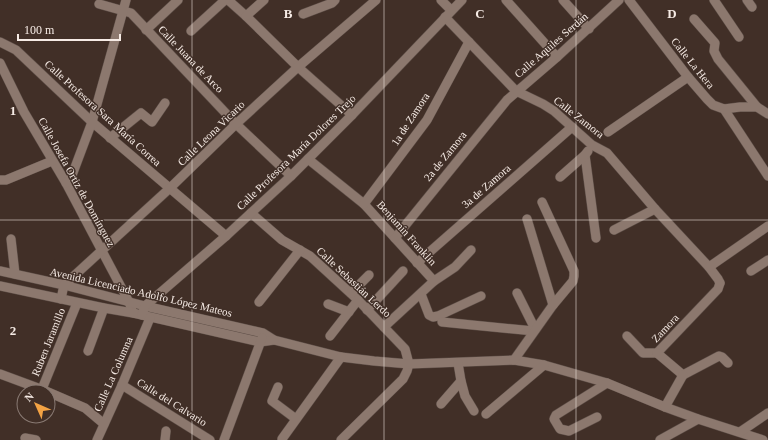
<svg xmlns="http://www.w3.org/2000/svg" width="768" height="440" viewBox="0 0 768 440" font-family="Georgia,serif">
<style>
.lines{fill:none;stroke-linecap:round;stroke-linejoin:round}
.minor-casing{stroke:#5d4e47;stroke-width:10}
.minor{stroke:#8c786e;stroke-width:9}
.grid{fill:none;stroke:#f6ebe5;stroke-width:1;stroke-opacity:0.55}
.labels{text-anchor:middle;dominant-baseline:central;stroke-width:3;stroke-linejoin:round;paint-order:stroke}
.street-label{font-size:11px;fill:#f6ebe5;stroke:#412f27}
.grid-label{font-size:13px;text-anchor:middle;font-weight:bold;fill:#f6ebe5;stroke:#412f27;stroke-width:3;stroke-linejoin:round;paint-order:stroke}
</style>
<rect width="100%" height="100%" fill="#412f27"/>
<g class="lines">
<defs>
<g id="minor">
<polyline points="228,0 246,16 298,67 352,115"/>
<polyline points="441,0 451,10"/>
<polyline points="506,0 557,57"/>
<polyline points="563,0 589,29"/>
<polyline points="629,0 688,77 707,99 713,105 724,109 768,176"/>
<polyline points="714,0 739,37"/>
<polyline points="747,0 752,7"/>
<polyline points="99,4 131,13 236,124 291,176"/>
<polyline points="303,14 332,3 335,0"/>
<polyline points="246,16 264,0"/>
<polyline points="445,17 516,91 543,104 554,111 592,145 607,153 655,209 709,267 718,279 720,283"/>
<polyline points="694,19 715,43 714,51 718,59 757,107"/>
<polyline points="146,30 178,0"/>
<polyline points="191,31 225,0"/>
<polyline points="0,42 16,50 92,122 226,236"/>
<polyline points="0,63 24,112 66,183 129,302 133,313"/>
<polyline points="724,109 740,107 757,107 768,114"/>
<polyline points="608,132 688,77"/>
<polyline points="110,138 141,113 152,122 165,103"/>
<polyline points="585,155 596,238"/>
<polyline points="308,159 364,204 434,281"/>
<polyline points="560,177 585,155 588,151"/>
<polyline points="0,180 6,180 52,161"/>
<polyline points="66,183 71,178 92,122 126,0"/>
<polyline points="364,204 427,120 469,42"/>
<polyline points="251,213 282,240 310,256 358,300 405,349 409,364 407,371 403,379 341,440"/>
<polyline points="527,219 553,305"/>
<polyline points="614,230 655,209"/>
<polyline points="395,238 507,100 557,57 619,0"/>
<polyline points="11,239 15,274"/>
<polyline points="417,263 572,127"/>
<polyline points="709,267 768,226"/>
<polyline points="0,271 64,285 145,306 263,333 274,340 341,357 374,361 409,364 514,360 544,365 607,383 665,407 698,419 763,440"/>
<polyline points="751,271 768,260"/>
<polyline points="0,286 104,308 133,313 260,342 274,340"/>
<polyline points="351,293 369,275"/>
<polyline points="517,293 535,329"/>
<polyline points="421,294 429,315 433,317 438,316 481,296"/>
<polyline points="61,299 64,285 170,188 236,124 298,67 376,0"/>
<polyline points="259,302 300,250"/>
<polyline points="328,304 349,312"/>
<polyline points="367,310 403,271"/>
<polyline points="142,315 145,306 226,236 291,176 352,115 462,0"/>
<polyline points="442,322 534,331"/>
<polyline points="384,327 434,281 455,267 471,250"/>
<polyline points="330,336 358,300"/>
<polyline points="627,336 643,353 657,353"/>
<polyline points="88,351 104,308"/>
<polyline points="657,353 718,289 720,283"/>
<polyline points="657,353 683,375"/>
<polyline points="514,360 553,305 573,281 574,276 574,271 542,202"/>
<polyline points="458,363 461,381 465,396 474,411"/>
<polyline points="0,374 46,391"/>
<polyline points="683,375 719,356 722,357 728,363"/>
<polyline points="122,385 210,440"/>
<polyline points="278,387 272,401 296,419"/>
<polyline points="42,389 77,303"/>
<polyline points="48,392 85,408 104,424"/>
<polyline points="441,404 461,381"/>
<polyline points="665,407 683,375"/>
<polyline points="486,414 544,365"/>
<polyline points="597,417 569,431 560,429 554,419 556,415 607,383"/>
<polyline points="740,432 768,413"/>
<polyline points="25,438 36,440"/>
<polyline points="282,439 341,357"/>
<polyline points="97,440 122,385 150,318"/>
<polyline points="165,440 166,431"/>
<polyline points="224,440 262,338"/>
<polyline points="660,440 698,419"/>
</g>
</defs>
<use href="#minor" class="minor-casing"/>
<use href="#minor" class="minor"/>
</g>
<path class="grid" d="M192,0V440M384,0V440M576,0V440M0,220H768"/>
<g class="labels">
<g class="street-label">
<text transform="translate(551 45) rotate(-41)">Calle Aquiles Serdán</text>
<text transform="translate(191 59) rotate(46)">Calle Juana de Arco</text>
<text transform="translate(693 63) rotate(51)">Calle La Hera</text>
<text transform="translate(103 113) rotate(42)">Calle Profesora Sara María Correa</text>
<text transform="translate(579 117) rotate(38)">Calle Zamora</text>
<text transform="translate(410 119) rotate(-57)">1a de Zamora</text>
<text transform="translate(211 133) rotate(-44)">Calle Leona Vicario</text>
<text transform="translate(296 152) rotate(-44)">Calle Profesora María Dolores Trejo</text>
<text transform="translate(445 156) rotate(-51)">2a de Zamora</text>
<text transform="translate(77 182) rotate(61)">Calle Josefa Ortiz de Domínguez</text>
<text transform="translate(486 186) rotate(-41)">3a de Zamora</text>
<text transform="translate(407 233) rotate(48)">Benjamín Franklin</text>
<text transform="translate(354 282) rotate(43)">Calle Sebastián Lerdo</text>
<text transform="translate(141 292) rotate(13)">Avenida Licenciado Adolfo López Mateos</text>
<text transform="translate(665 328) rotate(-47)">Zamora</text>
<text transform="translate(48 342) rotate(-68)">Ruben Jaramillo</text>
<text transform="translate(113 374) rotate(-66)">Calle La Columna</text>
<text transform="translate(172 402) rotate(32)">Calle del Calvario</text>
</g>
</g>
<g class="grid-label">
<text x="288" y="18">B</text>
<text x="480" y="18">C</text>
<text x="672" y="18">D</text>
<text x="13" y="115">1</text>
<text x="13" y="335">2</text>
</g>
<g transform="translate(36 404) rotate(315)"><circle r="19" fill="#412f27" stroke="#897a73"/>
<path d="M0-3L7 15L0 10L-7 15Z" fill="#f4a344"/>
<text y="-6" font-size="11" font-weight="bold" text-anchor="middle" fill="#f6ebe5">N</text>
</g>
<path d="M18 34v6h102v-6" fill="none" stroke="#f6ebe5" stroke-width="2"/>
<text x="24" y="34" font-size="12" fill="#f6ebe5" stroke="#412f27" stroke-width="3" paint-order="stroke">100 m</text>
</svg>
